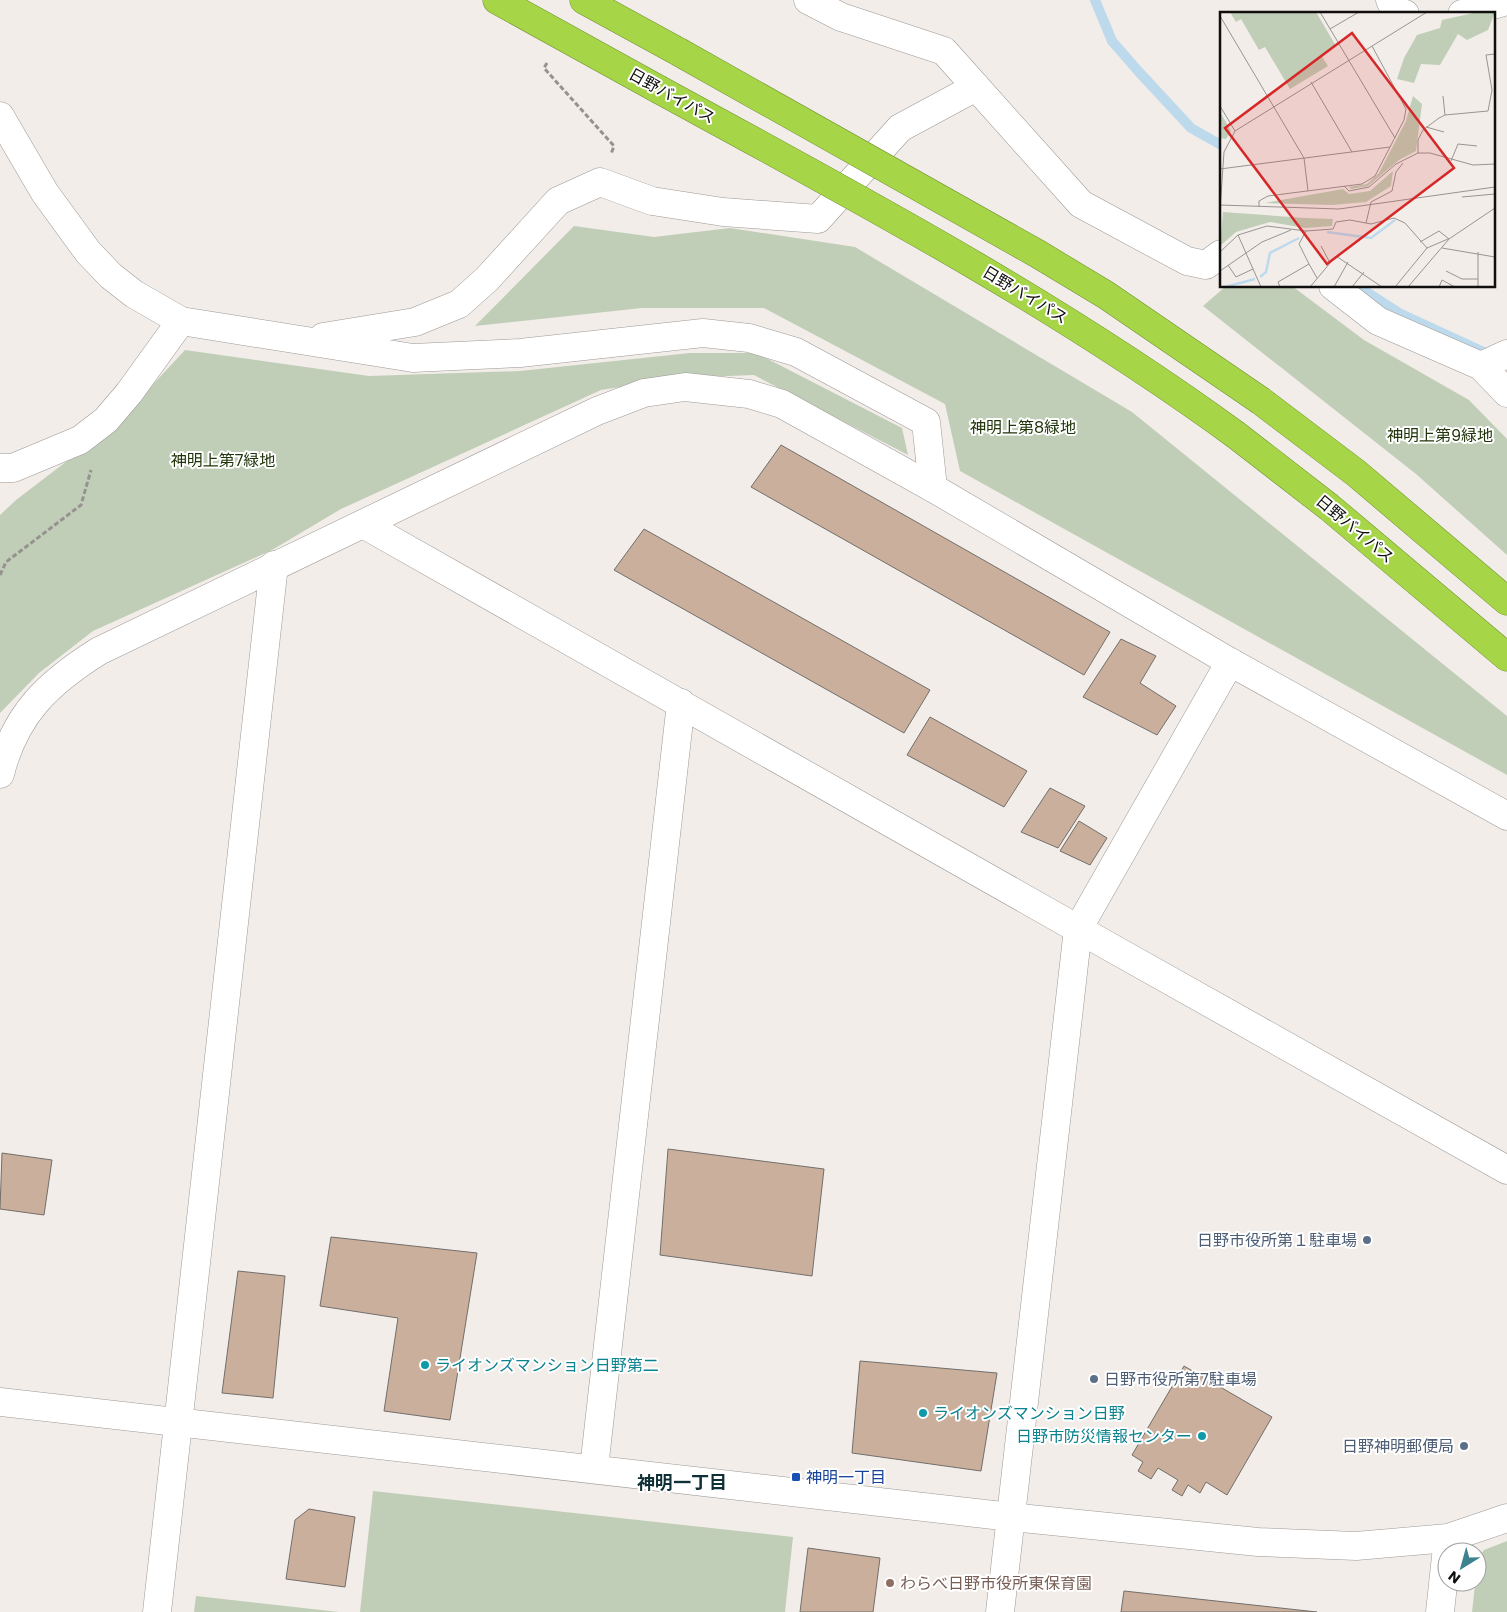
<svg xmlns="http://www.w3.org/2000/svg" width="1507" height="1612" viewBox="0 0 1507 1612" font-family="Poppins,'Noto Sans JP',sans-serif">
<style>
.green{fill:#c1ceb7}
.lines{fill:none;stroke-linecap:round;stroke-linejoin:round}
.stream{stroke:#bddaed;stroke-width:10}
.building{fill:#cab09c;stroke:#726e6b}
.minor-casing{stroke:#9e9996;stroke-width:29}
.highway-casing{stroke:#729034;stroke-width:29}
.path{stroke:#96928f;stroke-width:3;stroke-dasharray:5 2.5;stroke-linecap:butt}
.minor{stroke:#fff;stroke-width:28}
.highway{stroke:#a6d548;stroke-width:28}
.highway-bridge-casing{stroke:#729034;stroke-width:29;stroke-linecap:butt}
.highway-bridge{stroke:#a6d548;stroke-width:28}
.service-dot{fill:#5c6f8a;stroke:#fff;stroke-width:2}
.culture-dot{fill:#0f9aa8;stroke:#fff;stroke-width:2}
.transit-dot{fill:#1a4fb4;stroke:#fff;stroke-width:2}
.education-dot{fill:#8d6e63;stroke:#fff;stroke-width:2}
.labels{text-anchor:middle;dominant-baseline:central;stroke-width:4;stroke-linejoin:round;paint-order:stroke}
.street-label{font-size:16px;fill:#110f0e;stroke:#fff}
.park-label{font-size:16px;fill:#203409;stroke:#fff}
.service-label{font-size:16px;fill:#4e5e75;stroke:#fff;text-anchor:end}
.culture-label{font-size:16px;fill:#0d838f;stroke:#fff;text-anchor:start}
.transit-label{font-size:16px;fill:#164399;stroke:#fff;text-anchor:start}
.education-label{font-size:16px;fill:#785e54;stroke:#fff;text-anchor:start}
.neighbourhood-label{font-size:18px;font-weight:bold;fill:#0e3036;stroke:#fff}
.inset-river{fill:none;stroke:#bddaed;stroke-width:2.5}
.inset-road{fill:none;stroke:#989491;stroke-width:1}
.view{fill:#d62828;fill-opacity:0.15;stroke:#d62828;stroke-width:2.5}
.inset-edge{fill:none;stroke:#110f0e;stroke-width:2.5}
</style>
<rect width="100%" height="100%" fill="#f2ede9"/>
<g class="green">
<polygon points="574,226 654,237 730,228 855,247 1132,412 1507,716 1507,775 960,471 945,404 764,308 642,308 475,326"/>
<polygon points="1226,286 1292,286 1364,340 1469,400 1507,439 1507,555 1416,474 1203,306"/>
<polygon points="185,350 369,376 520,371 690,353 756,353 902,428 908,455 754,375 677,378 601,390 341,509 272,550 93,631 39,673 0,713 0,515 16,500 118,422"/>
<polygon points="373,1491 793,1537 785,1612 360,1612"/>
<polygon points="1507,1541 1507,1612 1472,1612 1478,1558 1484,1550"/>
<polygon points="196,1596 339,1612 194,1612"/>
</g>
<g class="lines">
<g class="stream">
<polyline points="1095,0 1112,41 1139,72 1191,128 1221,145"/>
<polyline points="1360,286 1365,291 1399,313 1488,354"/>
</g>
</g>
<g class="building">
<polygon points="781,445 1110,632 1084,675 751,487"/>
<polygon points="644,529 930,690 904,733 614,570"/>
<polygon points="1121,639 1156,656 1140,683 1176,706 1157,735 1083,697"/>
<polygon points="930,717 1027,771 1004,807 907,755"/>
<polygon points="1050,788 1085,806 1058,848 1021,832"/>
<polygon points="1079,821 1107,838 1090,865 1060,851"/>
<polygon points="668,1149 824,1169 812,1276 660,1255"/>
<polygon points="2,1153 52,1160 44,1215 0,1209"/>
<polygon points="331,1237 477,1253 450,1420 384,1411 398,1318 320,1306"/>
<polygon points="238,1271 285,1276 273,1398 222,1393"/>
<polygon points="860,1361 997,1373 981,1471 852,1453"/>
<polygon points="1184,1366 1272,1417 1227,1495 1206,1482 1200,1493 1188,1485 1182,1496 1172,1490 1178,1480 1158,1468 1151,1479 1138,1471 1143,1462 1132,1455"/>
<polygon points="309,1509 355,1517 345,1587 286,1579 295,1520"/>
<polygon points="808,1548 880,1558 873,1612 800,1612"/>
<polygon points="1124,1591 1317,1612 1121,1612"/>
</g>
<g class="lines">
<defs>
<g id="minor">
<polyline points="808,0 841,17 944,51 1081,204 1187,261 1206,265 1221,254"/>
<polyline points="1390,0 1395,10 1405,14"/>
<polyline points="1462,14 1507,1"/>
<polyline points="0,116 45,193 88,252 111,276 134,294 181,321 413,358 520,353 703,333 749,338 796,352 926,422 933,488"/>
<polyline points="1333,286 1378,321 1481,366 1507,393"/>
<polyline points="323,337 415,322 459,304 487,279 558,201 600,182 652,201 723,212 818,219 900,128 976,87"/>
<polyline points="1481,366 1507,354"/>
<polyline points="0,468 13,468 80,440 106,420 129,393 181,321"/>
<polyline points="363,524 1078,929 1507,1170"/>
<path d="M0,774C15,714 48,683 99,651L597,411L644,393L685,387L749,394L782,404L933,488L1230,662L1507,816"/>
<polyline points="0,1402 1011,1517 1258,1542 1356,1546 1448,1538 1507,1518"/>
<polyline points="594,1468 681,703"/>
<polyline points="157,1612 274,565"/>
<polyline points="1000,1612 1078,929 1230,662"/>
<polyline points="1440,1612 1448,1538"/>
</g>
<g id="highway">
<polyline points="497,0 658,89"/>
<polyline points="584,0 679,52"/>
<polyline points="1261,401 1356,473 1507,601"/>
<polyline points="1236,435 1329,507 1507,657"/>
</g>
</defs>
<use href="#minor" class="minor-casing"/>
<use href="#highway" class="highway-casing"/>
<g class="path">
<polyline points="547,63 544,68 614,146 611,154"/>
<polyline points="0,575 6,562 81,505 91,470"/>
</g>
<use href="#minor" class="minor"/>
<use href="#highway" class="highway"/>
<defs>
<g id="highway-bridge">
<polyline points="679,52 1038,254 1106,295 1261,401"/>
<path d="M658,89C856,197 1054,302 1236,435"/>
</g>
</defs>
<use href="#highway-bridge" class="highway-bridge-casing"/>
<use href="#highway-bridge" class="highway-bridge"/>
</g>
<g class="service-dot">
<circle cx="1367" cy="1240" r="5"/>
<circle cx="1094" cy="1379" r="5"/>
<circle cx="1464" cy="1446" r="5"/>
</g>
<g class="culture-dot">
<circle cx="425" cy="1365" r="5"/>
<circle cx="923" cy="1413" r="5"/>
<circle cx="1202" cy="1436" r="5"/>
</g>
<rect class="transit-dot" x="791" y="1472" width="10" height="10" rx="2.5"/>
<circle class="education-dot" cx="890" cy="1583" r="5"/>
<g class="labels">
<g class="street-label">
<text transform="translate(672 96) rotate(29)">日野バイパス</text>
<text transform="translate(1025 295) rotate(31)">日野バイパス</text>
<text transform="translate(1355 529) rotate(40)">日野バイパス</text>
</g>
<g class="park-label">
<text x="1023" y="427">神明上第8緑地</text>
<text x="1440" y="435">神明上第9緑地</text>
<text x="223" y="460">神明上第7緑地</text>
</g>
<g class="service-label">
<text x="1357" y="1240">日野市役所第１駐車場</text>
<text x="1104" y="1379" text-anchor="start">日野市役所第7駐車場</text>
<text x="1454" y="1446">日野神明郵便局</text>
</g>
<g class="culture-label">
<text x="435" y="1365">ライオンズマンション日野第二</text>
<text x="933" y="1413">ライオンズマンション日野</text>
<text x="1192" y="1436" text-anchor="end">日野市防災情報センター</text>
</g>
<g class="transit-label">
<text x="806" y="1477">神明一丁目</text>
</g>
<g class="education-label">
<text x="900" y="1583">わらべ日野市役所東保育園</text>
</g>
<g class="neighbourhood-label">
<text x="682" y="1482">神明一丁目</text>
</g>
</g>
<g transform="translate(1220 12)">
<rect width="275" height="275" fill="#f2ede9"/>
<path d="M10,0H96L116,34L101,43L108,54L70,77L45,35L39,38L21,7L16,10ZM258,0H275L268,18L247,28L238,22L220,53L201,52L194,71L177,67L184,46L197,23L220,16L222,8ZM193,84L202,92L196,139L179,148L148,174L131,177L129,175L147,172L159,161L186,109ZM0,100L11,119L6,127L0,126ZM173,159L171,174L146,190L112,193L45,191L123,177L129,182L150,179ZM3,200L85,206L113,207L112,214L85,216L50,210L16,220L0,234Z" fill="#c1ceb7"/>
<path class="inset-river" d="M107,220L151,226L175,208M40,265L46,260L50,241L79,226M5,275L35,267"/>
<path class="inset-road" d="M100,0L175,126M0,4L84,146L88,179M110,17L139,0M91,70L132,140M223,84L225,103M0,94L15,119M206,115L224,120M198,141V128L203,118L219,106L225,103L268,99L272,78L266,43L275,42M231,149L238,132L257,134M0,157L170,135M124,174L129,179L149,175L176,152L198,141H210L253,153L275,152M242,185L275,182M0,193L119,197L275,175M39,195V189L48,184L142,172L155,164L184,108L186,97L152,34M0,198L4,140L15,119L207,0M146,211L151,190L172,179L176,160L183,151M86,219L79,232L89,252M18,223L41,275M200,230L219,219L229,227M101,234L109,249M222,236L275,245M0,240L18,223L47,214L86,219L113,217L116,210L130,208L151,212L174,206L185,211L207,236M258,240V275M8,253L16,265L33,257M0,259L42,230L71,218M226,259L242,267H258M60,275L58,270L89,252L97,266M90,275L116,244L162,275M114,275L128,250M132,275L144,260M175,275L207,236L228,227M188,275L229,227L275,196M219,275L222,268L235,275"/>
<path class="view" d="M132,21L234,156L107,252L5,116Z"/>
<rect width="275" height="275" class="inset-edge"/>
</g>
<g transform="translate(1462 1567) rotate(217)"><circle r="24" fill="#ffffff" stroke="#a09f9f"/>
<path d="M0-4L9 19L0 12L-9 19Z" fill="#3d838f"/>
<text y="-8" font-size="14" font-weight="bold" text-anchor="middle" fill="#110f0e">N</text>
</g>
</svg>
